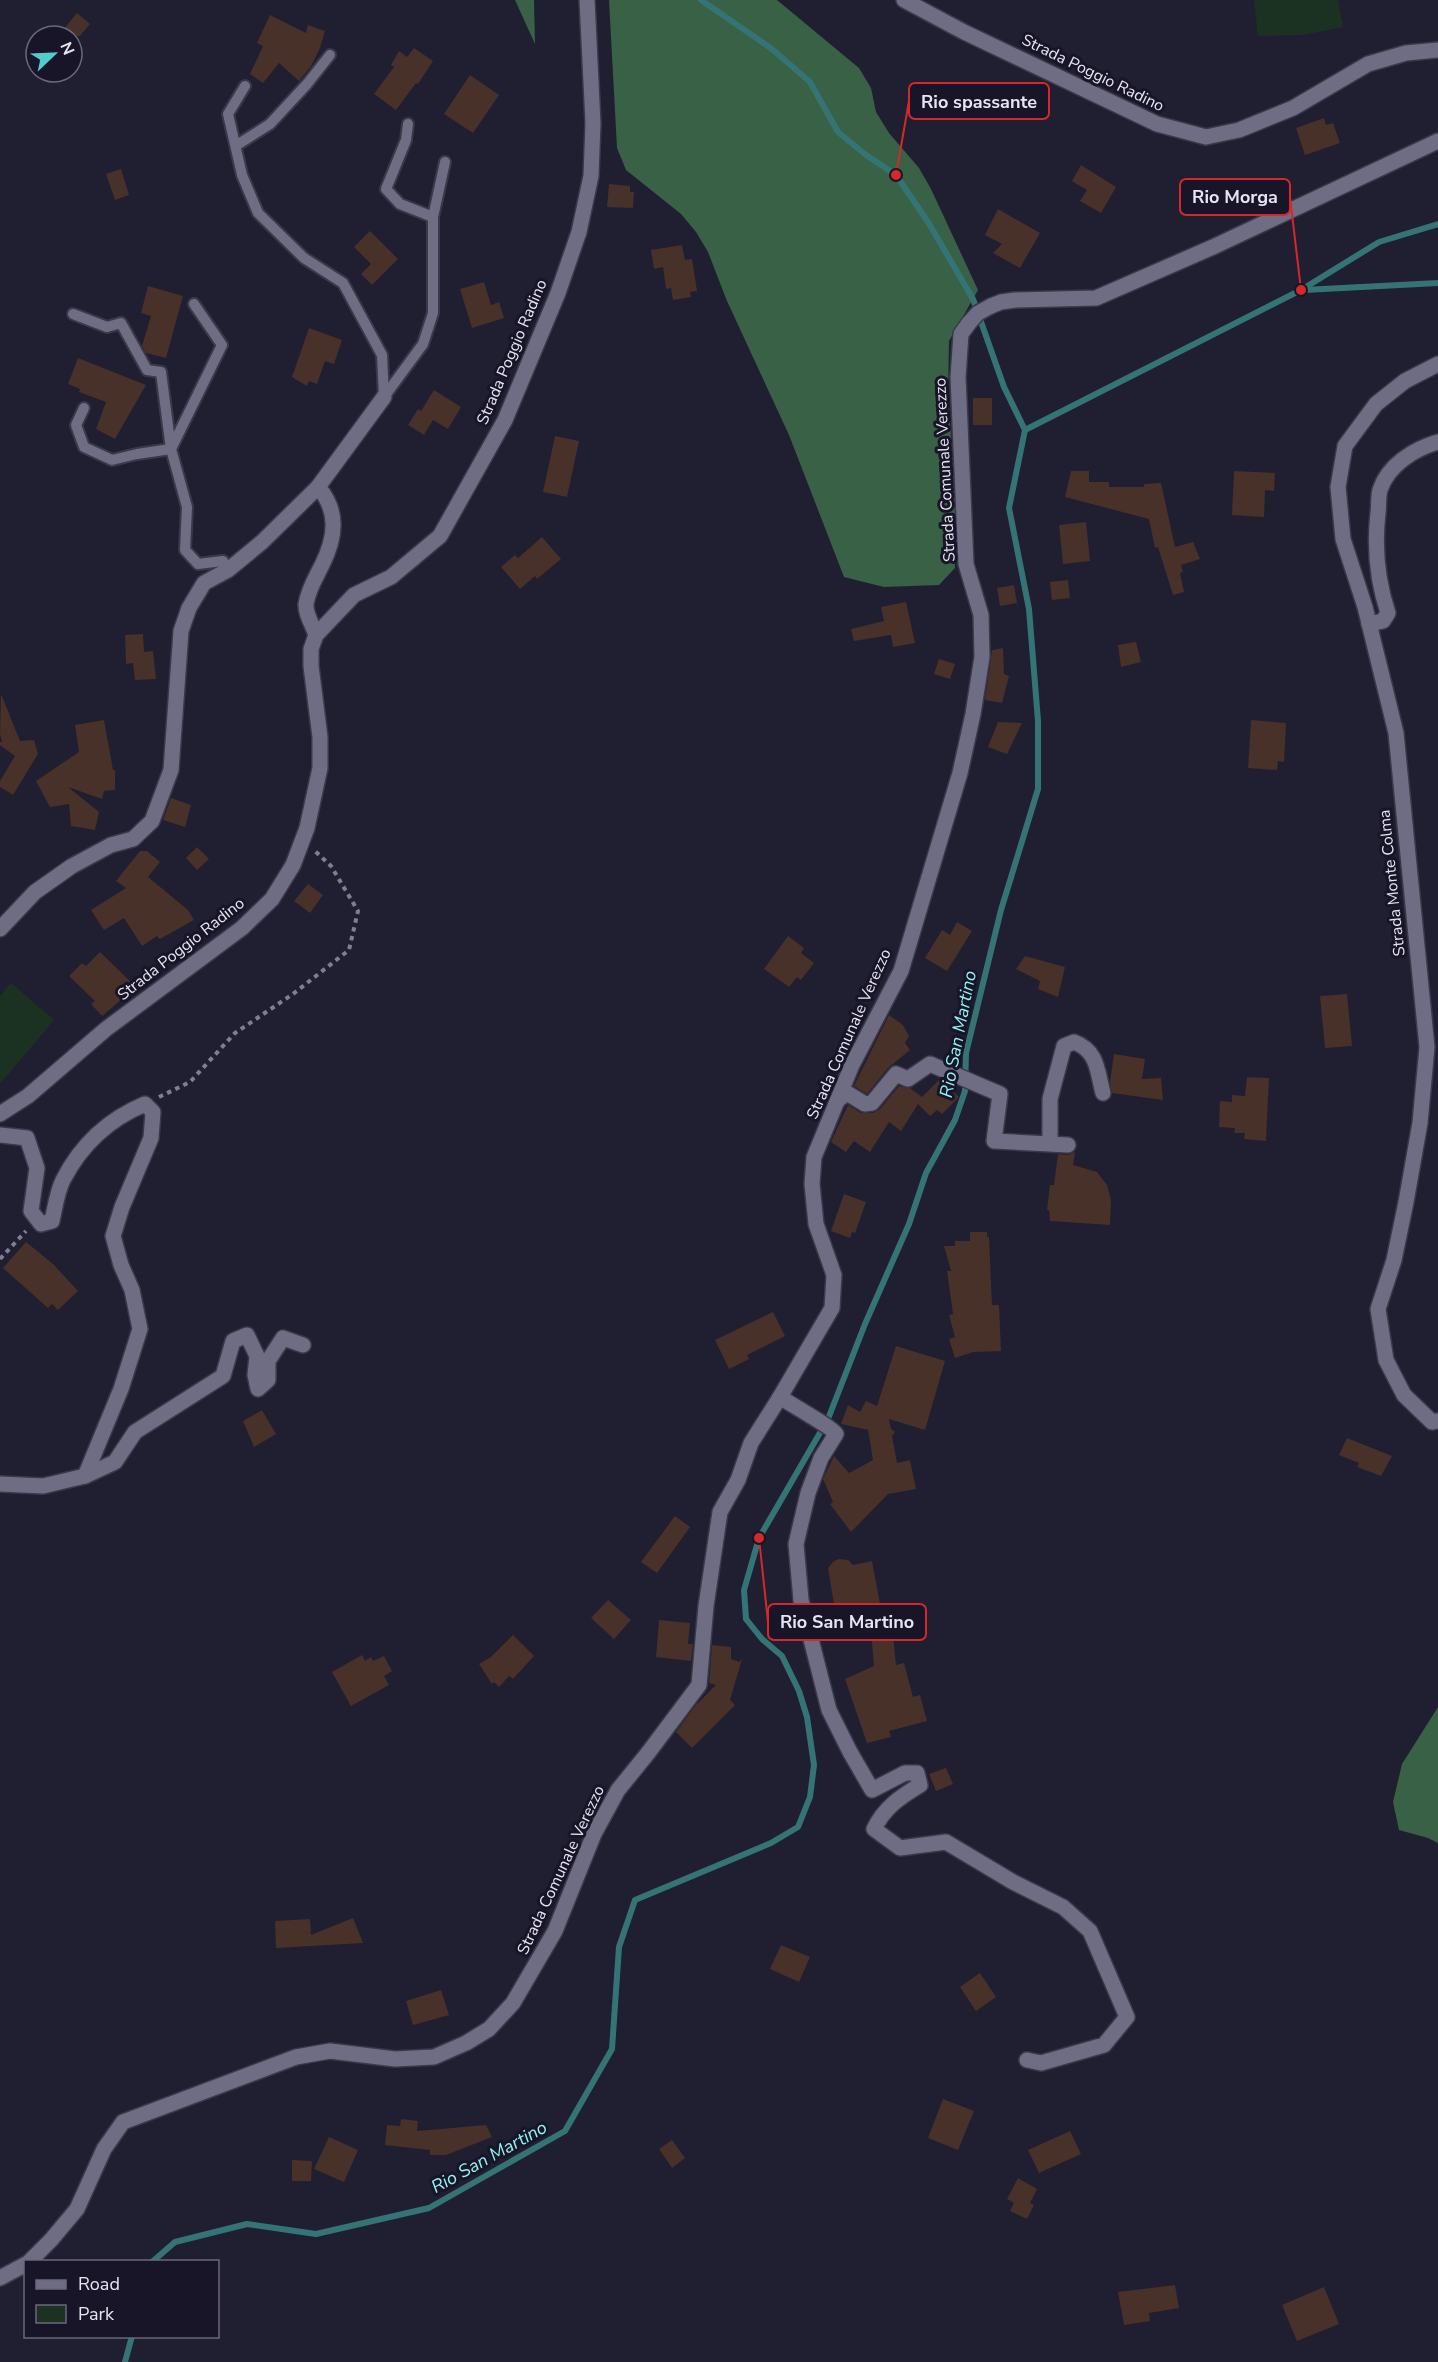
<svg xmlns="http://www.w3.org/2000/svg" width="1438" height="2362" viewBox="0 0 1438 2362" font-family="'Nunito Sans',sans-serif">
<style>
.green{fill:#1b3223}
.forest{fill:#386146}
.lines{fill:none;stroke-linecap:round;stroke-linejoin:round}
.stream{stroke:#357475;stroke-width:6}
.building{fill:#473129}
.service-casing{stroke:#3a3949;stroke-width:14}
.minor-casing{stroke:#3a3949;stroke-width:18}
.tertiary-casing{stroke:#3a3949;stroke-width:18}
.path{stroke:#807f8f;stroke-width:4;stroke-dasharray:4.5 4.5;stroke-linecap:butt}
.service{stroke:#6e6d84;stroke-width:10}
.minor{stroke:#6e6d84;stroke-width:15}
.tertiary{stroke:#6e6d84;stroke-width:15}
.labels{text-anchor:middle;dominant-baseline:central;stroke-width:6;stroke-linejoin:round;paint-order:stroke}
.street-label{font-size:16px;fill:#e6e6f3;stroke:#171527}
.water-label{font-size:18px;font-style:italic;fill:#90f4f5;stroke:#171527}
.leader{fill:none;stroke:#d62828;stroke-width:2}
.callout-dot{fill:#d62828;stroke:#171527;stroke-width:2}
.callout{fill:#171527;stroke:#d62828;stroke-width:2}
.callout-label{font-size:18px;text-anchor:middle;font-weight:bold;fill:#e6e6f3}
</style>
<rect width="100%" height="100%" fill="#201e31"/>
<g class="green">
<polygon points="1254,0 1338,0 1343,27 1303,35 1258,36"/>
<polygon points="11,983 54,1020 0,1084 0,996"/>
</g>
<g class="forest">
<polygon points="515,0 534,0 535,44"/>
<polygon points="609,0 777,0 859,68 871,88 876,112 889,133 919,168 931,189 978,290 949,341 948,395 955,494 955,568 939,585 884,587 844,577 789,435 727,301 708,252 696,232 681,214 626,170 617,148"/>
<polygon points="1438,1707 1438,1843 1428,1838 1399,1830 1393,1802 1402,1764"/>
</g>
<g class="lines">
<g class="stream">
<polyline points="701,0 772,49 810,82 838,132 866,155 896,175 928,222 973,299 1004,387 1025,430"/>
<polyline points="1304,290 1438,283"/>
<polyline points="1025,430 1301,290 1379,242 1438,224"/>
<polyline points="152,2262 175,2242 247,2224 316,2234 429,2208 565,2131 612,2049 619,1947 635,1900 771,1843 798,1827 810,1797 814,1765 807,1717 799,1691 782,1656 762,1639 746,1619 744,1590 759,1538 828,1419 865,1324 909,1224 926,1173 955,1120 965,1091 966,1053 1001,910 1038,789 1038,721 1029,609 1009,508 1025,430"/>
<polyline points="125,2362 132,2336"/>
</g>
</g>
<g class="building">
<polygon points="77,13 90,24 80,36 58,36"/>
<polygon points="270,15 306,33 308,25 325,31 320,48 311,66 299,81 279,63 263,83 250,74 263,46 257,43"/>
<polygon points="414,48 433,61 418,84 416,83 396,110 374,94 394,67 391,65 399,51 407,57"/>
<polygon points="470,75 499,95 473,133 444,114"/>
<polygon points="1324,118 1326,125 1333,123 1340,143 1305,155 1296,128"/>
<polygon points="1081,165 1116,187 1101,213 1080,201 1087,190 1072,181"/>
<polygon points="121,169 129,195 115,200 106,174"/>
<polygon points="609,184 630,186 630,192 634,192 633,208 607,207"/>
<polygon points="998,209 1040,233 1020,268 993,253 1002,244 985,235"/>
<polygon points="370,231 398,259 372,285 361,274 371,264 354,247"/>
<polygon points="682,245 685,260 692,259 697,291 690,292 691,297 673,300 671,288 666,289 663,267 654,269 651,250"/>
<polygon points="484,282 491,305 499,302 504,318 472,328 460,289"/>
<polygon points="148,286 183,296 166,358 146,353 142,346 151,316 141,313"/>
<polygon points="309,328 342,340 334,364 325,361 317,384 309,381 307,386 292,377"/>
<polygon points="78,358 146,385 115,439 96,429 106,402 79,392 80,389 68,384"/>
<polygon points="434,390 461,407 448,429 433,420 424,435 408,425 418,409 421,411"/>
<rect x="973" y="398" width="19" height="27"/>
<polygon points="555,436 579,441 567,497 543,492"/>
<polygon points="1071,471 1089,471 1089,482 1109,482 1109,487 1144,487 1144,484 1161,483 1175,547 1193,542 1200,559 1181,565 1183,572 1180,573 1184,592 1173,595 1158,547 1155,548 1149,519 1065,497"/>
<polygon points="1234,471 1275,473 1274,491 1265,490 1264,517 1232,515"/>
<polygon points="1086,522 1090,561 1063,564 1059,525"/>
<polygon points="542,537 561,559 537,579 535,576 520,589 501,567 515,555 518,558"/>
<polygon points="1068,580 1070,598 1052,600 1050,582"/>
<polygon points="1014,585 1017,603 1000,606 997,588"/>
<polygon points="906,602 915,643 893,647 891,635 854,641 851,629 884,621 881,607"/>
<polygon points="143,634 144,652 153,651 156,679 135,680 133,663 126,664 125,635"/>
<polygon points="1136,642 1141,662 1121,667 1118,645"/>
<polygon points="1003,648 1004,674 1009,676 1002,703 985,700 992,650"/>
<polygon points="939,659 955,664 950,679 934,674"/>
<polygon points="1,694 20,741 34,740 38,754 13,795 0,787 0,781 15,756 0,745 0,742 2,742 0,734"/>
<polygon points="104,720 113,770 115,770 115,790 104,791 102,799 68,787 99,812 95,830 71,826 69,804 50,807 36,781 79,752 75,725"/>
<polygon points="1251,720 1286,723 1284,762 1278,761 1277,770 1248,768"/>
<polygon points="998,722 1022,723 1007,754 988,747"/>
<polygon points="171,798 191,805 185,827 163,820"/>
<polygon points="197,847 209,859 197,870 186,858"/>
<polygon points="140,851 147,851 160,862 148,877 188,910 194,920 160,939 157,936 142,946 124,918 104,930 91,910 126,888 116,881"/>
<polygon points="308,884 323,895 310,913 294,901"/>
<polygon points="957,922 972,931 947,971 925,958 942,930 950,935"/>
<polygon points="788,936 804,948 801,953 814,963 801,980 797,977 789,987 764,969"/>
<polygon points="100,952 136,987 102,1016 91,1004 95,1001 69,976 82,963 86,966"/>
<polygon points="1025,956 1065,967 1058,997 1038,989 1040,981 1016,969"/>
<polygon points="1347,994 1352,1046 1325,1048 1320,996"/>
<polygon points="889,1015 903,1025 909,1036 905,1043 910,1050 888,1068 867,1094 854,1086"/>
<polygon points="1114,1054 1145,1059 1142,1079 1161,1078 1163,1100 1112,1093 1110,1082"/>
<polygon points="1247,1077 1269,1078 1266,1141 1244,1139 1245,1133 1234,1133 1235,1128 1219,1127 1220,1101 1232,1102 1232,1095 1245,1096"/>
<polygon points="940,1079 959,1097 942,1114 937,1110 930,1116 918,1104 901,1131 889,1122 870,1152 854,1141 846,1152 831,1142 848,1105 861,1113 873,1113 880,1109 899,1086 910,1088 922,1097"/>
<polygon points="1075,1152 1073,1165 1097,1172 1107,1185 1111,1200 1110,1225 1050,1221 1049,1210 1047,1210 1050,1185 1054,1185 1058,1154 1068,1155"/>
<polygon points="844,1194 866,1202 855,1233 852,1232 850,1238 831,1231"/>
<polygon points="970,1232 987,1232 987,1237 989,1237 992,1305 999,1305 1001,1351 973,1352 955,1358 949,1339 955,1337 949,1315 953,1314 947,1271 951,1271 944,1246 955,1246 955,1241 970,1241"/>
<polygon points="26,1242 53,1264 78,1291 58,1310 52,1304 48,1308 3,1268"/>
<polygon points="773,1312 785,1336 747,1355 749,1359 729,1369 715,1340"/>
<polygon points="896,1346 945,1361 925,1430 889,1419 891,1429 895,1432 892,1436 897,1463 910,1460 916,1489 888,1494 851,1532 830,1504 833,1502 823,1479 834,1456 849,1473 873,1460 868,1430 841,1424 848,1405 860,1412 866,1401 877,1406"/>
<polygon points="262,1410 276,1434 254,1447 243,1421"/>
<polygon points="1347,1438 1392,1456 1381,1476 1357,1467 1359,1463 1339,1455"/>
<polygon points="675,1516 690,1527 657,1573 641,1562"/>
<polygon points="839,1559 848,1560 853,1565 872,1561 880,1604 835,1610 828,1568 834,1561"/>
<polygon points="608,1600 631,1620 614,1639 591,1618"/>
<polygon points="890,1606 896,1665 904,1663 913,1697 920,1695 927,1721 889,1731 891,1737 867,1743 845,1679 874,1666 869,1608"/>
<polygon points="659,1620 690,1623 688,1644 693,1644 691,1661 656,1657"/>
<polygon points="513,1635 534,1656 513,1679 509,1676 499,1687 494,1682 492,1684 479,1664 491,1657"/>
<polygon points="712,1645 731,1647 731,1659 739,1662 742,1659 730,1700 735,1705 692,1748 676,1732 695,1706 716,1685 709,1683"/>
<polygon points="362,1655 365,1661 371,1657 373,1661 384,1656 392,1671 384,1676 389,1685 351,1706 332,1672"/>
<polygon points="946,1768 953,1784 936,1791 929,1774"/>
<polygon points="353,1918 363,1943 276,1948 275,1921 310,1919 311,1935"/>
<polygon points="781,1945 810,1957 799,1982 770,1969"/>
<polygon points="980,1973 996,1997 976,2011 960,1987"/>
<polygon points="441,1990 449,2015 413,2025 406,2001"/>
<polygon points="943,2099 974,2111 958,2150 928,2138"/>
<polygon points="401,2119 418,2121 417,2131 486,2125 492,2137 446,2155 430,2155 430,2150 385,2145 387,2125 400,2126"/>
<polygon points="1070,2131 1081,2154 1039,2173 1028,2150"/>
<polygon points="329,2137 358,2150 344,2182 314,2169"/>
<polygon points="672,2140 685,2158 672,2168 659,2149"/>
<polygon points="292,2160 312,2161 311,2181 292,2181"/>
<polygon points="1018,2178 1037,2189 1030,2203 1034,2205 1027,2219 1010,2211 1014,2203 1007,2199"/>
<polygon points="1175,2285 1179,2308 1149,2313 1150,2321 1124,2325 1118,2292"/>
<polygon points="1324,2287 1339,2324 1297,2341 1282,2305"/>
</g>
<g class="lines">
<defs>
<g id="service">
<polyline points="245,86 228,114 242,175 258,213 304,258 343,283 382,355 384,397"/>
<polyline points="408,124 406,140 386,189 400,204 433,217"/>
<polyline points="237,145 270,124 307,84 330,55"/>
<polyline points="194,304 222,345 171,449 187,507 185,550 198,564 223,561 228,570"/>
<polyline points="73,314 107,327 121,323 147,370 161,372 171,449 137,454 112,460 84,447 76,425 84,408"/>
<polyline points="384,397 423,344 433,313 433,217 445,162"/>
</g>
<g id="minor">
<polyline points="969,323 978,313 991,306"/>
<path d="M1369,624L1383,621L1388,613C1377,580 1374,548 1378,513C1379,506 1378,497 1380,490C1388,465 1414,449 1438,442"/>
<path d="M316,635C313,626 305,613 306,604C308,590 316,577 322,565C336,537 339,511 318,487"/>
<polyline points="0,929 35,892 72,866 111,845 133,839 152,821 171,770 181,631 189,608 204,583 228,570 262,542 318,487 384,397"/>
<polyline points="837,1101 847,1093 865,1104 872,1103 896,1074 908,1079 930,1064 1000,1094 994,1141 1068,1145"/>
<path d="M0,1135L27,1138L37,1168L31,1211L41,1224L52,1221C55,1208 57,1192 63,1180C81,1145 109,1119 145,1104L153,1112L151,1138L122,1207L113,1236L121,1265L132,1290L140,1329L121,1389L85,1476L43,1486L0,1484"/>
<path d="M1050,1143V1099L1064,1046L1074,1042C1098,1051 1097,1071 1103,1093"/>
<path d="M780,1397C790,1404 833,1428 836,1434L821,1458L808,1493L796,1544L801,1600L829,1710L850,1752L872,1790L905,1773H917L920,1785C900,1797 884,1808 874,1829L900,1848L946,1842L1013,1882L1063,1907L1090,1931L1127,2017L1104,2045L1041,2063L1027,2060"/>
<polyline points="85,1476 115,1462 135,1432 223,1376 233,1341 247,1335 257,1356 255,1375 258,1389 268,1380 268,1361 283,1338 303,1345"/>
</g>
<g id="tertiary">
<polyline points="904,0 964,32 1157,124 1206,137 1239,130 1293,108 1368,64 1406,53 1438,50"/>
<polyline points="991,306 1001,302 1015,300 1096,298 1213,247 1438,141"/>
<polyline points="1438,364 1405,381 1376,404 1345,446 1338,487 1343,539 1365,607 1396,733 1427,1047 1420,1123 1406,1202 1394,1260 1378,1309 1386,1360 1404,1395 1432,1422 1438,1421"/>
<polyline points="0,1114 28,1096 106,1029 242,928 272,899 293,865 307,828 320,768 320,737 311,666 311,649 316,635 354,595 391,577 440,536 505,420 558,293 579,232 591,176 593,123 587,0"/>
<polyline points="29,2262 51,2240 77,2209 104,2149 123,2122 296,2057 330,2051 395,2059 434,2057 466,2043 489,2029 513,2003 555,1931 594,1834 618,1790 648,1753 699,1685 706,1606 720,1512 738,1480 751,1443 780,1397 832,1308 834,1275 816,1224 812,1184 814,1157 852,1065 901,971 960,773 973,714 982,657 981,615 966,564 958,377 961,334 969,323"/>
<polyline points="0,2278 26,2264"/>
</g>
</defs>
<use href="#service" class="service-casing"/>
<use href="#minor" class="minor-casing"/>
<use href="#tertiary" class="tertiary-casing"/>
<g class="path">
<polyline points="159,1097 190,1082 235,1033 293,994 349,950 358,911 331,866 315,851"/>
<polyline points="0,1259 26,1231"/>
</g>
<use href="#service" class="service"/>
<use href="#minor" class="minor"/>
<use href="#tertiary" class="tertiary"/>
</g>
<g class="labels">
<g class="street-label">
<text transform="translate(1093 73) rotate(26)">Strada Poggio Radino</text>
<text transform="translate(512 352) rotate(-67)">Strada Poggio Radino</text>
<text transform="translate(945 470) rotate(-93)">Strada Comunale Verezzo</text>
<text transform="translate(1392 883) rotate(-96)">Strada Monte Colma</text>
<text transform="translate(181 949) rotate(-38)">Strada Poggio Radino</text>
<text transform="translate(849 1034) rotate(-66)">Strada Comunale Verezzo</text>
<text transform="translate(561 1870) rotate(-65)">Strada Comunale Verezzo</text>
</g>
<g class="water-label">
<text transform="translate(958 1034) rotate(-79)">Rio San Martino</text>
<text transform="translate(489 2157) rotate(-29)">Rio San Martino</text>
</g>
</g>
<path class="leader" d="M896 175L909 101M1301 290L1290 197M759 1538L768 1622"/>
<g class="callout-dot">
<circle cx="896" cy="175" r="6"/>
<circle cx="1301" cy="290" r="6"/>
<circle cx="759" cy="1538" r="6"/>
</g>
<g class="callout">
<rect x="909" y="83" width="140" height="36" rx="6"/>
<rect x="1180" y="179" width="110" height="36" rx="6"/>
<rect x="768" y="1604" width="158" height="36" rx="6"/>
</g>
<g class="callout-label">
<text x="979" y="108">Rio spassante</text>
<text x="1235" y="203">Rio Morga</text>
<text x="847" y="1628">Rio San Martino</text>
</g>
<rect x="24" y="2260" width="195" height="78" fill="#171527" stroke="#6a6979" stroke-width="1.5"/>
<rect x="36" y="2280" width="30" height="9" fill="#6e6d84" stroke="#6a6979" stroke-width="1.5"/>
<text x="78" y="2290" font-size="18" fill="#e6e6f3">Road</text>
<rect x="36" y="2305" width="30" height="18" fill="#1b3223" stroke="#6a6979" stroke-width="1.5"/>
<text x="78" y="2320" font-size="18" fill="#e6e6f3">Park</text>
<g transform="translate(54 54) rotate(67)"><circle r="28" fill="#171527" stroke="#6a6979" stroke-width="1.5"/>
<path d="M0-4.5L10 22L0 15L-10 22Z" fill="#52cdce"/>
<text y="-9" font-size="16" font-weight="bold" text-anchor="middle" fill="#e6e6f3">N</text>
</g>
</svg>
